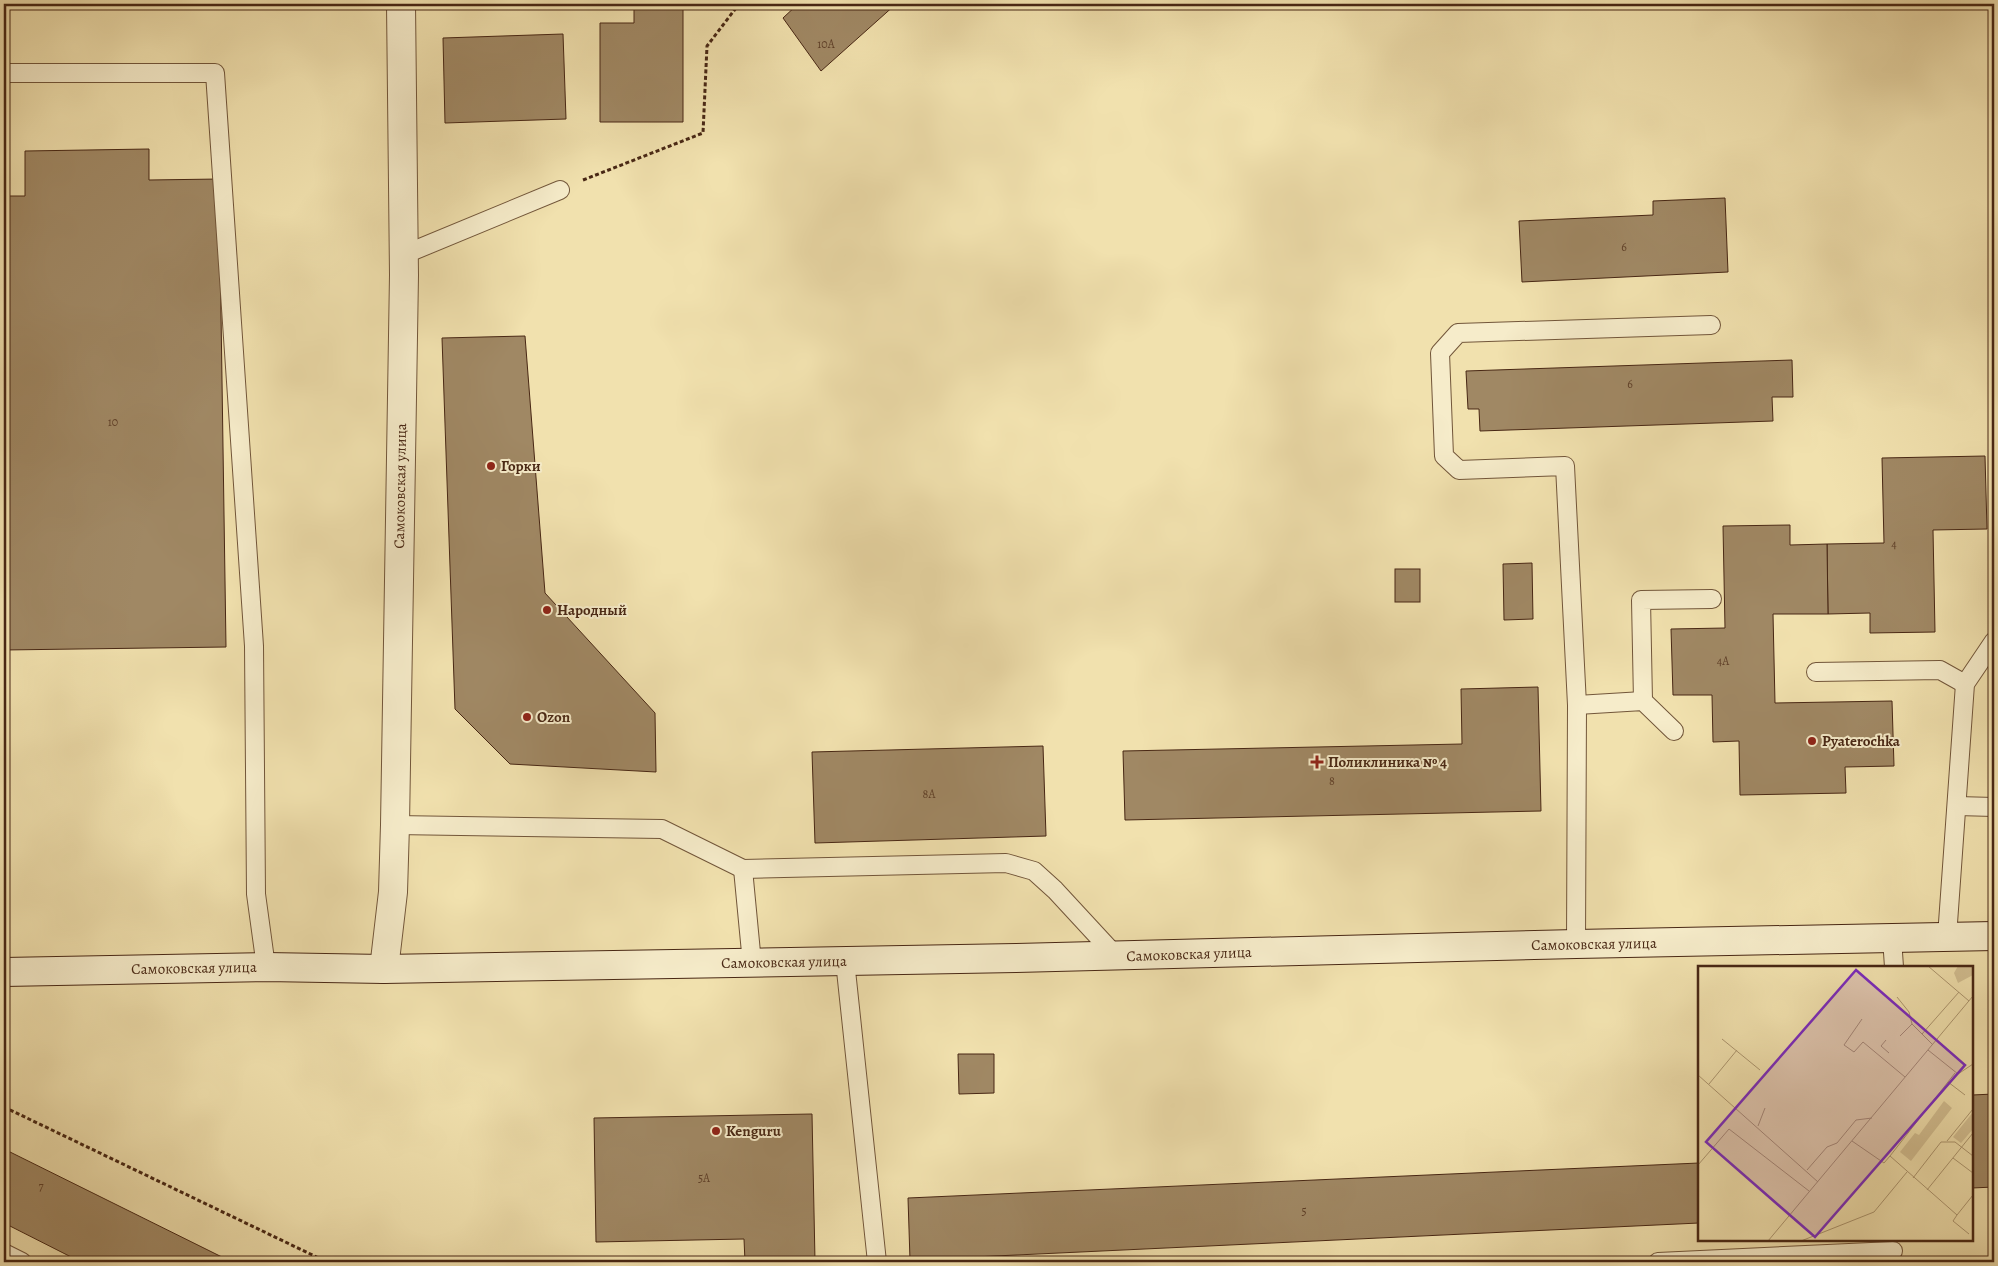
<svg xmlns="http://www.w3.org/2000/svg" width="1998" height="1266" viewBox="0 0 1998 1266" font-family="Alegreya,serif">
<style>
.building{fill:#a08864;stroke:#482714}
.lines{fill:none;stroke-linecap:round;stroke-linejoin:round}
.lane-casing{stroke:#72563a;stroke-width:20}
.street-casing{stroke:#72563a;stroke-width:30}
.secondary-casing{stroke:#482714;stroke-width:30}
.path{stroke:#482714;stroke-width:3;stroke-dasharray:4 2.5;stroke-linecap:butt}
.lane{stroke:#f6ecca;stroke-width:18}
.street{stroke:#f6ecca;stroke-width:28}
.secondary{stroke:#f6ecca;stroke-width:28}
.poi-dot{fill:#8f2418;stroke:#f6ecca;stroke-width:2}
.labels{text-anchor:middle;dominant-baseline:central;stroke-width:4;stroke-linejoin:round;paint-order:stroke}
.number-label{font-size:12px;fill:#5e3f28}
.poi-label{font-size:15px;font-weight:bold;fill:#482714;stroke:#f6ecca;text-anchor:start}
.street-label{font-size:15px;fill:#482714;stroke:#f6ecca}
.inset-road{fill:none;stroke:#ad9770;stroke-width:1}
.view{fill:#7b2cbf;fill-opacity:0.15;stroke:#7b2cbf;stroke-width:2.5}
.inset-edge{fill:none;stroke:#482714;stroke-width:2.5}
</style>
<rect width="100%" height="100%" fill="#f1e1ae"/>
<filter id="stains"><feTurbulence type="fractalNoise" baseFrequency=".004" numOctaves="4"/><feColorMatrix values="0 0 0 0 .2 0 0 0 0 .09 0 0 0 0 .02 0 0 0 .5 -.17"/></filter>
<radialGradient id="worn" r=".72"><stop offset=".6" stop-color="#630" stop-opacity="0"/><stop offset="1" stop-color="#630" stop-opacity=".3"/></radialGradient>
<g class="building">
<polygon points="634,4 683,4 683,122 600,122 600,23 634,23"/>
<polygon points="798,4 896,4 821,71 783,18"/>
<polygon points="563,34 566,119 445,123 443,38"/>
<polygon points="149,149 149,180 219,179 226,647 4,650 4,196 25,196 25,151"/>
<polygon points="1725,198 1728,272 1522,282 1519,221 1653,215 1653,201"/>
<polygon points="525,336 545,593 655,713 656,772 510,764 455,709 442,338"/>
<polygon points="1792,360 1793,397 1772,397 1773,421 1480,431 1479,409 1468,409 1466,371"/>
<polygon points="1985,456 1987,529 1933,530 1935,632 1870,633 1870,613 1828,614 1827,544 1884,543 1882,458"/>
<polygon points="1790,525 1790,545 1827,544 1828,614 1773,614 1775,703 1892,701 1894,766 1845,767 1846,793 1740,795 1739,741 1713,742 1712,695 1673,695 1671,629 1725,628 1723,526"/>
<polygon points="1532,563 1533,619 1504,620 1503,564"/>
<rect x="1395" y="569" width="25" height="33"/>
<polygon points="1538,687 1541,811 1125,820 1123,751 1462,744 1461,689"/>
<polygon points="1043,746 1046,836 815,843 812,752"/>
<polygon points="958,1054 994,1054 994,1093 959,1094"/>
<polygon points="1994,1094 1994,1187 1972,1188 1972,1095"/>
<polygon points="812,1114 815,1261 745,1262 744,1239 596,1242 594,1118"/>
<polygon points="4,1149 232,1262 81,1262 4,1223"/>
<polygon points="1699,1163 1699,1223 910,1260 908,1198"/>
</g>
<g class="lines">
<defs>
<g id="lane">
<polyline points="4,73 215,73 254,646 256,894 266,967"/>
<polyline points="403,255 560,190"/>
<polyline points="1816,672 1940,670 1965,684"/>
<polyline points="1643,701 1641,600 1712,599"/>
<polyline points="1577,705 1643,701 1674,731"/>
<polyline points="1957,806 1994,807"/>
<polyline points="395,825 662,829 743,869 1006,863 1034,871 1055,890 1116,956"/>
<polyline points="743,869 752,963"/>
<polyline points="1947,937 1965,684 1994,641"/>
<polyline points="1892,938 1894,967"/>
<polyline points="1576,944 1577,705 1565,466 1459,470 1444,456 1440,353 1458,333 1711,325"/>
<polyline points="845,961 877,1262"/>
<polyline points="4,1253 22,1262"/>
<polyline points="1658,1262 1893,1251"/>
</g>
<polyline id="street" points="384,969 393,892 395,825 404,275 401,4"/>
<polyline id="secondary" points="4,972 266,967 384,969 1016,958 1576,944 1994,936"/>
</defs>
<use href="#lane" class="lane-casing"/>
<use href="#street" class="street-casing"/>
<use href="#secondary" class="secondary-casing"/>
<g class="path">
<polyline points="583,180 703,133 707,46 739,4"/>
<polyline points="4,1107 327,1262"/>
</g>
<use href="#lane" class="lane"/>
<use href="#street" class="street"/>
<use href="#secondary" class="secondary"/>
</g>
<g class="poi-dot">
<circle cx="491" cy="466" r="5"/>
<circle cx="547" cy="610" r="5"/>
<circle cx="527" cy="717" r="5"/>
<circle cx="1812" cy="741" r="5"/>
<path d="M1314.5 754.5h5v5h5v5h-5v5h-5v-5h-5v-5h5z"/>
<circle cx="716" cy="1131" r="5"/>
</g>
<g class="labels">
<g class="number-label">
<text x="826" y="44">10А</text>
<text x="1624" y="247">6</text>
<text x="1630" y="384">6</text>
<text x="113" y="422">10</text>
<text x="1894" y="544">4</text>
<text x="1723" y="661">4А</text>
<text x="1332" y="781">8</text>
<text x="929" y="794">8А</text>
<text x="704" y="1178">5А</text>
<text x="41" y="1186">7</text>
<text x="1304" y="1211">5</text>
</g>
<g class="poi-label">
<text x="501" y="466">Горки</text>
<text x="557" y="610">Народный</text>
<text x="537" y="717">Ozon</text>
<text x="1822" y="741">Pyaterochka</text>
<text x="1328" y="762">Поликлиника № 4</text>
<text x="726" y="1131">Kenguru</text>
</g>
<g class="street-label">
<text transform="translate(400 486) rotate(-89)">Самоковская улица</text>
<text transform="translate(1594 944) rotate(-1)">Самоковская улица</text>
<text transform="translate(1189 954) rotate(-2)">Самоковская улица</text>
<text transform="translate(784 962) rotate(-1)">Самоковская улица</text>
<text transform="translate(194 968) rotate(-1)">Самоковская улица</text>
</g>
</g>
<g transform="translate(1698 966)">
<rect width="275" height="275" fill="#f1e1ae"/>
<path d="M260,0H275V9L260,17L256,7ZM246,135L254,142L213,195L202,186L217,167L221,169ZM275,146V163L263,177L255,171Z" fill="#d4c194"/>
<path class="inset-road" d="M230,0L271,35M199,31L211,46L214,58L235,79M164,53L146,79L156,86L165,76L207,111M224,68L261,26M202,70L214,58M24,73L62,104M188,74L183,80L191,87M230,84L260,108L275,98M0,109L120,216M250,116L267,129M11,118L39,84M60,160L67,142M154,175L186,197L192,190L259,249L255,255L271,268M249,175L275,143M192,190L257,107M255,192L275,207M0,199L31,163L111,225M109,204L129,181L139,177L158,154L174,152M215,212L243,176H257L275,190M229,224L275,167M259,249L275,229M70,275L275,30M103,275L176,246L209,206"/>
<path class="view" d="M158,4L267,99L117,271L8,176Z"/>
<rect width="275" height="275" class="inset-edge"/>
</g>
<rect width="1998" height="1266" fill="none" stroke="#f1e1ae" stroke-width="20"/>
<rect x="5" y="5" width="1988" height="1256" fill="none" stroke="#482714" stroke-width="2.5"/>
<rect x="10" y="10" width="1978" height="1246" fill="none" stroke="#482714"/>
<rect width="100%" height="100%" filter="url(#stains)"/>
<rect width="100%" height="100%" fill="url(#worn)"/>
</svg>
